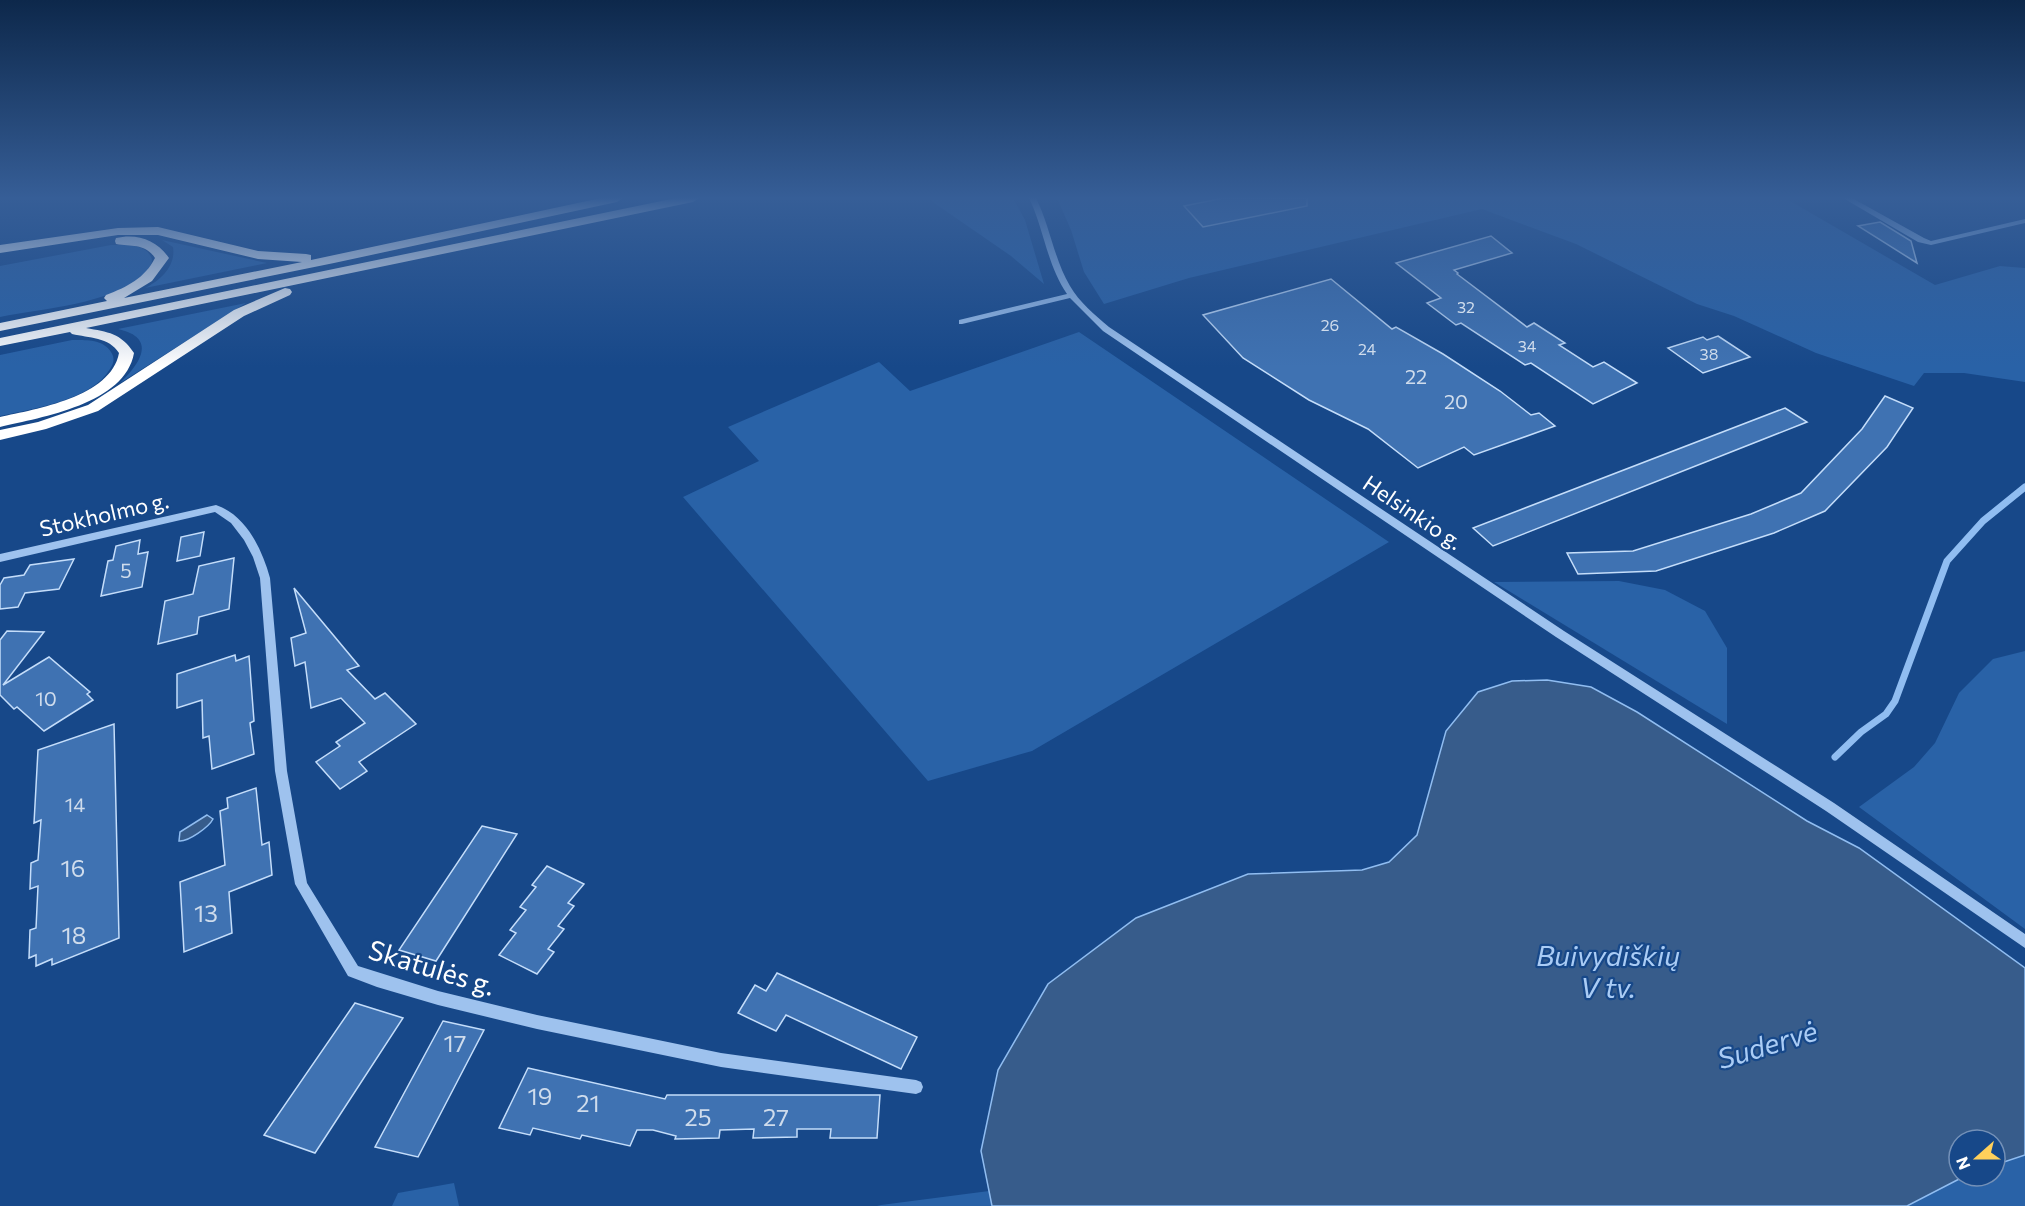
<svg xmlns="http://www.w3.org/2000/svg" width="2025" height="1206" viewBox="0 0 2025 1206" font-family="Commissioner,sans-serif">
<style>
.green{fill:#2962a7}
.water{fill:#375c8b;stroke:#90bdf1;stroke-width:1.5}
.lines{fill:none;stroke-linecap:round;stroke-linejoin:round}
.stream{stroke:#90bdf1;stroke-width:7}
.building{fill:#3f72b2;stroke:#c4ddfa;stroke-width:1.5}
.minor{fill:#9ec2ee;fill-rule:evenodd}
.highway{fill:#fff;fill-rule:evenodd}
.labels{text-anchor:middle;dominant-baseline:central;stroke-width:4.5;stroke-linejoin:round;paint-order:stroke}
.far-number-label{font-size:16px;fill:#cfdcec}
.number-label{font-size:20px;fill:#cfdcec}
.street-label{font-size:22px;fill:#fff;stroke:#174889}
.near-number-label{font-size:24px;fill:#cfdcec}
.near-street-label{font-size:27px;fill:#fff;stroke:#174889}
.near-water-label{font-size:28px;font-style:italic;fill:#aaccf5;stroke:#174889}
</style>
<rect width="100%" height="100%" fill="#174889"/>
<g class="green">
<polygon points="927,198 1013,198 1025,220 1044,284 1011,256"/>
<polygon points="1057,198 1785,198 1935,285 2000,266 2025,268 2025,382 1964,373 1924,373 1914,386 1816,353 1734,316 1697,304 1576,244 1482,209 1189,278 1104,304 1084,272 1071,230"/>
<path d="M162,240L267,263L145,288C161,280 176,266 173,247Z"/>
<path d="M111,245C123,245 143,243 150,255C155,262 149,269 144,274C109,305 45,308 0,317V266Z"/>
<path d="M246,303L120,383C140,364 158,338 118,329Z"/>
<polygon points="1079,332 1389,542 1032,751 928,781 683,497 759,461 728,427 879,362 910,391"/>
<path d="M72,340C86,340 103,339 111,352C115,358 114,363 110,369C92,400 32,409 0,416V355Z"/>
<polygon points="1619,581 1665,590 1705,611 1727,648 1727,724 1494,582"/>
<polygon points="2025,651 2025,929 1859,807 1914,767 1935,743 1959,693 1993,659"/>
<polygon points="2025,1155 2025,1206 1907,1206 1965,1176 1995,1176 1995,1165"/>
<polygon points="454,1183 459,1206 392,1206 398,1193"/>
<polygon points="989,1191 992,1206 877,1206 881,1205"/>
</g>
<g class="water">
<polygon points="1547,680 1591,687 1637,712 1807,821 1859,848 2025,968 2025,1155 1995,1165 1995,1140 1959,1140 1959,1176 1965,1176 1907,1206 992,1206 981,1151 998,1070 1048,984 1136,918 1248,874 1362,870 1389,862 1417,835 1446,731 1478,692 1512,681"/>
<path d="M207,815L213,819C209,827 188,842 179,841L180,832Z"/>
</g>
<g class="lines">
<polyline class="stream" points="1835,757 1861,732 1886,714 1895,701 1947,561 1983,521 2025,487"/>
</g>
<g class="building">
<polygon points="1224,198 1307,198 1307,206 1203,227 1184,206"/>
<polygon points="1880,222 1911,241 1917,263 1858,226"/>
<polygon points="1491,236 1512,253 1454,270 1458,273 1457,274 1527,327 1534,323 1565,343 1559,345 1593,367 1604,362 1637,383 1593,404 1531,363 1525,365 1461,323 1456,325 1427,303 1441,298 1396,263"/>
<polygon points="1331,279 1392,329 1396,327 1443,354 1500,391 1531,415 1539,413 1555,426 1474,455 1464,447 1418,468 1368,429 1309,400 1243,358 1203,315"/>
<polygon points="1718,336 1750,357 1703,373 1668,348 1703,337 1707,340"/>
<polygon points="1885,396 1913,408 1887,447 1825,511 1774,533 1656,571 1578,574 1567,553 1633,551 1751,514 1801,493 1862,429"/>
<polygon points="1785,408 1807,422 1493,546 1473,528"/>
<polygon points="204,532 200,556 177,561 181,537"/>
<polygon points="140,540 138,554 148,552 142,587 101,596 108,561 113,560 116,546"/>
<polygon points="234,558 229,609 199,617 197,634 158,644 165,601 193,594 199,566"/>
<polygon points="74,559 59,589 25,593 18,607 0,609 0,585 4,578 24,575 30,565"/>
<polygon points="294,588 359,666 347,670 375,699 385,693 416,724 359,762 367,771 340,789 316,762 340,746 336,742 365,723 341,698 311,708 305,662 295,666 291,638 306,633"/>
<polygon points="7,631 44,632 3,685 49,657 90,692 87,694 93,700 44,731 17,707 14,709 0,695 0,640"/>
<polygon points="235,655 236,661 249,656 254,721 250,723 254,754 212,769 209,736 203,738 202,700 177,708 177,674"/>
<polygon points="114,724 119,938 52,965 52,959 36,966 36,955 29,958 30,930 36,928 38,886 30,889 31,863 38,860 41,820 34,823 38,750"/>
<polygon points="256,788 262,845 269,842 272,875 229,892 232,933 184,952 180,882 225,865 220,811 228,808 227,798"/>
<polygon points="482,826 517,834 436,961 399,950"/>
<polygon points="547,866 584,884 568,903 574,906 558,926 564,929 548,949 554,952 537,974 499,955 516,933 510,930 526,910 520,907 536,887 532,885"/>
<polygon points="777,973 917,1037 901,1069 786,1015 776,1031 738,1013 755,985 766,991"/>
<polygon points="355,1003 403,1018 315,1153 264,1135"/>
<polygon points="443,1021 484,1030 418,1157 375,1147"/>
<polygon points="528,1068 665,1099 667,1095 880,1095 877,1138 830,1138 831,1129 797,1129 797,1137 753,1138 754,1129 720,1130 719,1138 675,1139 676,1136 653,1130 637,1130 630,1146 582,1135 580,1139 533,1128 530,1135 499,1128"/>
</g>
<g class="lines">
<g class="minor">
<path d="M1029,198H1036C1050,226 1054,259 1070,286C1079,302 1095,315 1109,327L1564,631L1834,803L2025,934V948L1826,811L1556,637L1103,331L1070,298L962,324H959V320L1067,294C1047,265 1044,229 1029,198Z"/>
<polygon points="1843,198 1852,198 1924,238 1931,241 2025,219 2025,223 1931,245 1918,242"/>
<path d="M216,505C246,515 262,549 270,578L287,771L307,883L358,966L438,991L537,1015L721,1053L916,1080L921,1082L923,1087L921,1092L916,1094L721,1067L537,1029L438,1005L377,987L348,976L295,884L275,771L260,578L253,557L244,540L231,523L215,512L0,562V554Z"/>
</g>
<g class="highway">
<path d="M601,198H623L617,202L334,263L0,331V323L107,301L104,298L106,295C127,287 145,278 155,258C145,243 132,247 116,244L115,241L116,238C137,233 157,240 169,258L152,281L124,298L302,262L258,259L158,235H118L0,253V245L118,228L158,227L258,251L306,254L311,255V260Z"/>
<path d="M676,198H699L693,202L86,328C108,332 121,333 134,353C125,404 42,417 0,427V417C36,409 111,397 119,353C109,337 89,338 72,334L70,332L0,346V338Z"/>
<polygon points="285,288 290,289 292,292 290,295 244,316 98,411 46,429 0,440 0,430 38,422 88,405 234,310"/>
</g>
</g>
<linearGradient id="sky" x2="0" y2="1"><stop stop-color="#0d284b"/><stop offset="0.54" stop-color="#365e97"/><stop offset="1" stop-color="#365e97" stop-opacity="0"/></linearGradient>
<rect width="2025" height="367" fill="url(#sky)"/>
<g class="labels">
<g class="far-number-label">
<text x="1466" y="306">32</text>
<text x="1330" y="324">26</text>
<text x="1527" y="345">34</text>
<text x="1367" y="348">24</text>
<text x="1709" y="353">38</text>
</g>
<g class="number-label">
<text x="1416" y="376">22</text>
<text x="1456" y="401">20</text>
<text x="126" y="570">5</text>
<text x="46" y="698">10</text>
<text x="75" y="804">14</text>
</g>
<g class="street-label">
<text transform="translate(1413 512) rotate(34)">Helsinkio g.</text>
<text transform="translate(104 514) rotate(-13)">Stokholmo g.</text>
</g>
<g class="near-number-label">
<text x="73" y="867">16</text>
<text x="206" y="912">13</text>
<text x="74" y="934">18</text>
<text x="455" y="1042">17</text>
<text x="540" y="1095">19</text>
<text x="588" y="1102">21</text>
<text x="698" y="1116">25</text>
<text x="776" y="1116">27</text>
</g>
<g class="near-street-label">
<text transform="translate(432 967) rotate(17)">Skatulės g.</text>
</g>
<g class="near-water-label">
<text x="1608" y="955">Buivydiškių<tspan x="1608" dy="32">V tv.</tspan></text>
<text transform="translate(1767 1044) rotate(-17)">Sudervė</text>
</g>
</g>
<g transform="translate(1977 1158) rotate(249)"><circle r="28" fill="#174889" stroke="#7491b8" stroke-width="1.5"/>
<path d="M0-4.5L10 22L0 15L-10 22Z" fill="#ffd05b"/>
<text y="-9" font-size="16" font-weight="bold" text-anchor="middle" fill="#ffffff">N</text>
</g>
</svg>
